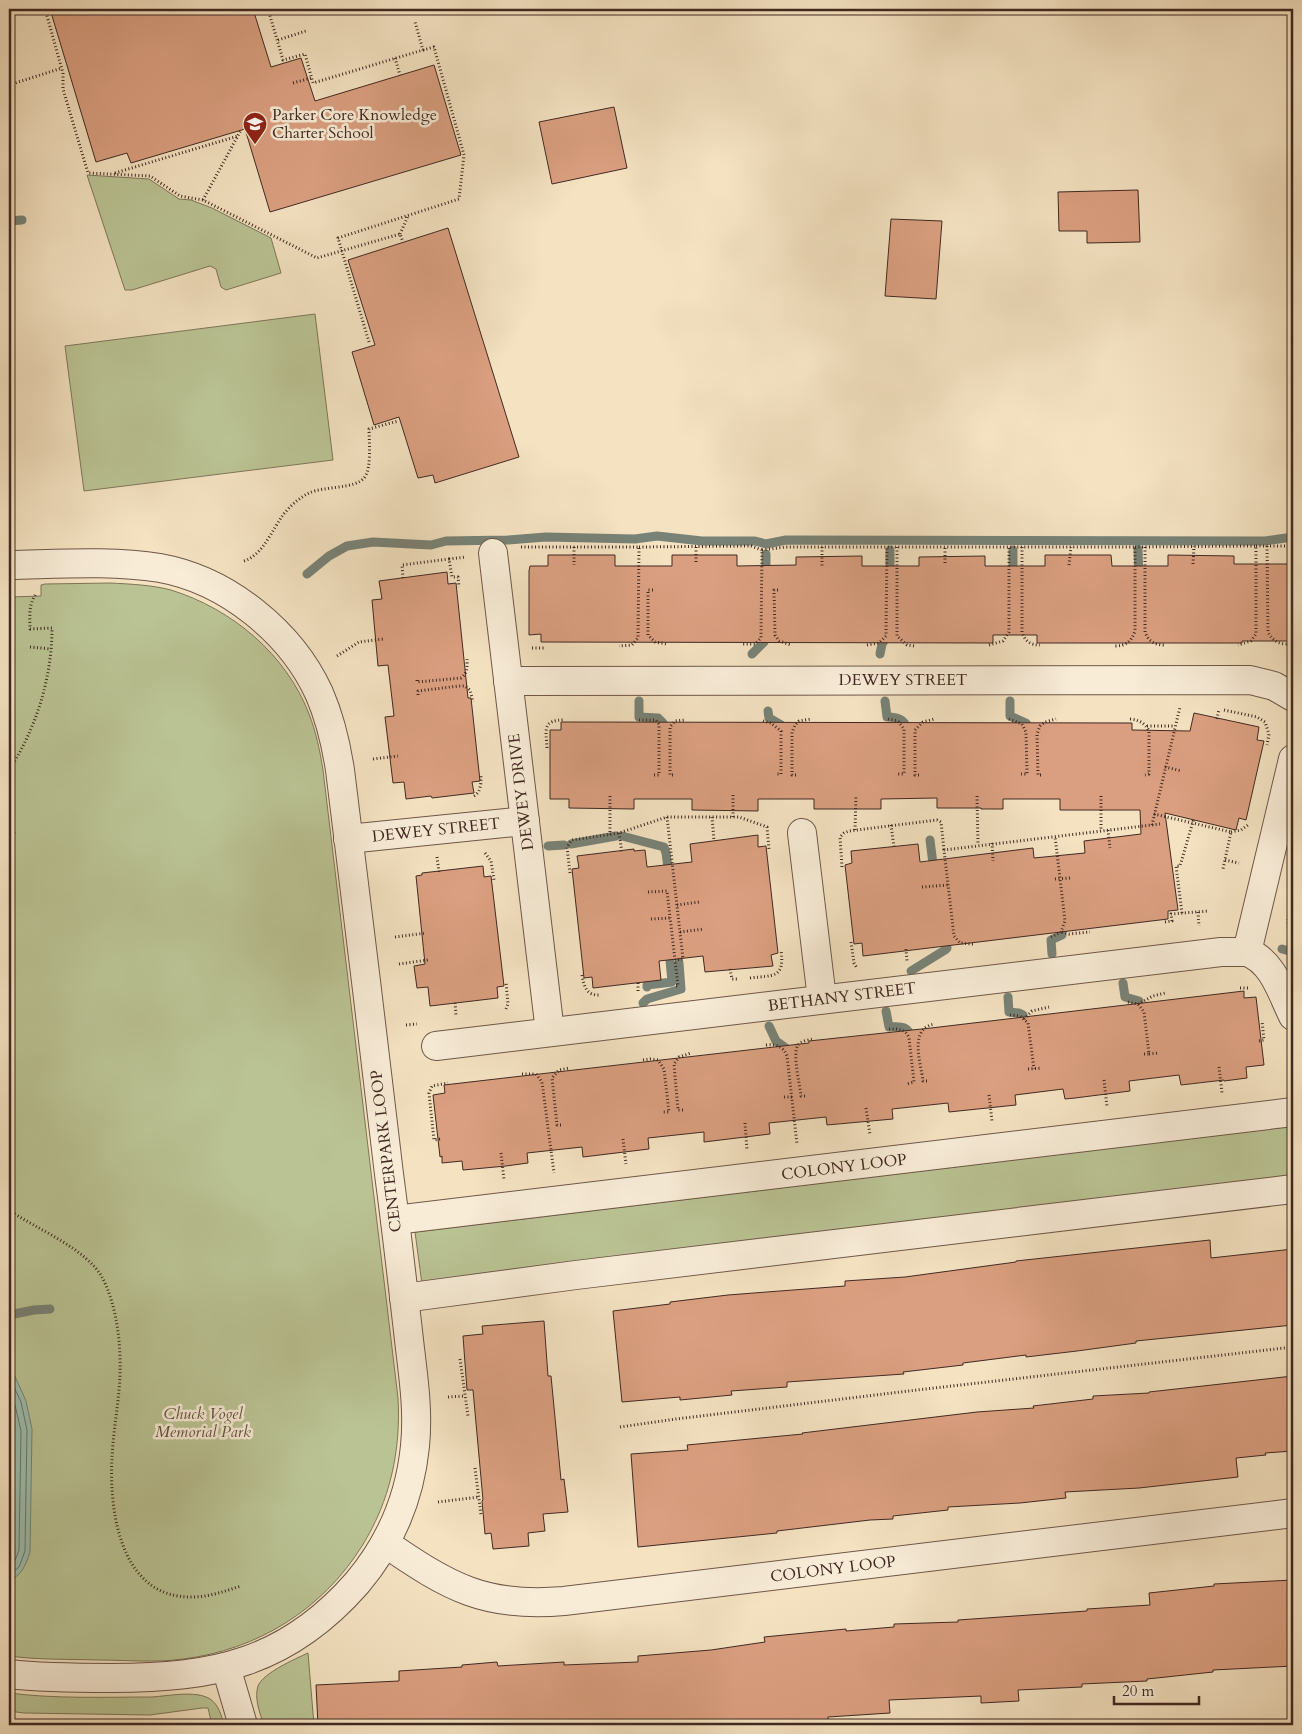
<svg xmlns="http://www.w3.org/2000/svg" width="1302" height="1734" viewBox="0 0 1302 1734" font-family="Cardo,serif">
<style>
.green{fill:#bac394;stroke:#7e765a}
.water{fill:#9cbeae;stroke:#788276}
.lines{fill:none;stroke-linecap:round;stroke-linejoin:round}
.shore{stroke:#6e7468;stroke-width:1}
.stream{stroke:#788276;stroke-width:9}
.building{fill:#da9f80;stroke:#412921}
.minor-casing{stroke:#6e5749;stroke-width:30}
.tertiary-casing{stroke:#6e5749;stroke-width:30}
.path{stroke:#412921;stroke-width:3;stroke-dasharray:1 2.5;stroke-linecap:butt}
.minor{stroke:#f8ecd7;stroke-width:28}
.tertiary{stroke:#f8ecd7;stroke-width:28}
.labels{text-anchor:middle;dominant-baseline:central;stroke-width:5;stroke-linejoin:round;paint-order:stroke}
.poi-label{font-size:16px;fill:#412921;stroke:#f8ecd7;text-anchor:start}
.street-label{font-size:16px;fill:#412921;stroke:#f8ecd7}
.park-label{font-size:16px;font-style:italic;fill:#5f503e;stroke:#f8ecd7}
</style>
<rect width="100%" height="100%" fill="#f4e2c1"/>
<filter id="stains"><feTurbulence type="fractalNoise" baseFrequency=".004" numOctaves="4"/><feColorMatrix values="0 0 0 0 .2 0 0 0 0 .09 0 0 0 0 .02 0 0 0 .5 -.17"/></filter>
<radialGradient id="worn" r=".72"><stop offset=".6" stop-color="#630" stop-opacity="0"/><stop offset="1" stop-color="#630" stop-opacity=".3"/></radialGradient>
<g class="green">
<polygon points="87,175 149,179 179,199 191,200 212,208 271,238 281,273 226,290 221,287 216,269 210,266 132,290 125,290"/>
<polygon points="315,314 333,460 84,491 65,346"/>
<path d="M110,583C130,584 152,585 171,590C232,609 286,654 309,714C316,732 320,751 323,770L398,1398C401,1451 390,1501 362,1546C322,1610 257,1650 183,1659C155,1663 127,1660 99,1660C69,1659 39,1660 9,1656V597L41,596V585L45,584Z"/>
<polygon points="1293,1126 1293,1178 422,1284 415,1232"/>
<path d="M308,1653L314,1725H264C260,1714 254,1698 258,1686C263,1673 295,1659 308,1653Z"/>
<path d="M9,1693C56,1699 105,1697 152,1697C168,1696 196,1690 210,1699C219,1705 221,1715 224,1725H212L208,1708H202L150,1715L24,1713L9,1711Z"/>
</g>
<path class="water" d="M9,1363L26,1401L32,1429L30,1552C26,1564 22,1576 9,1580Z"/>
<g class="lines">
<g class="shore">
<polyline points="9,1376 21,1402 27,1430 25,1551 19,1567 9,1575"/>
<polyline points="9,1391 15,1405 21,1431 19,1550 14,1563 9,1568"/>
<polyline points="9,1410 14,1431 11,1549 9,1556"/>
</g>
<g class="stream">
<polyline points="9,221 22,220"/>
<polyline points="1138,549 1139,576"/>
<polyline points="1013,550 1013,576"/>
<polyline points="307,574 329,556 347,546 373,542 431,545 446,541 508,540 546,537 635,539 657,536 702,541 755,541 766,544 786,540 1265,541 1293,537"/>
<polyline points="766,576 766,554"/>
<polyline points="890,576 890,550"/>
<polyline points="752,654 764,642 765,631"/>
<polyline points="880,654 882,644 889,634"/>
<polyline points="639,701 639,717 658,718 663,723 663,733"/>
<path d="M885,701L887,717C899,717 907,720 907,734"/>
<polyline points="1010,701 1010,716 1026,723 1031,732"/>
<polyline points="768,711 769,718 781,725 785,729"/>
<polyline points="622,836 664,847 666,853 669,875"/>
<polyline points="930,840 934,872"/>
<polyline points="571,844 616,836"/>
<polyline points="548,846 564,845"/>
<polyline points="1282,949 1293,952"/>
<polyline points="1052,954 1051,940 1062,935"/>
<polyline points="911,971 945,950 947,948 946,936"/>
<polyline points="1123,983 1125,997 1139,1001"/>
<polyline points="647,987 647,985 672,982 669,949"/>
<polyline points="1008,997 1009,1012 1019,1013 1023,1015"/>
<polyline points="643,1003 647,999 681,989 679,963"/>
<path d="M886,1011L889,1027C902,1026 910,1026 912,1041"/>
<polyline points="769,1026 776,1041 787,1049 789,1056"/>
<polyline points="9,1315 34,1310 50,1309"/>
</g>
</g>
<g class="building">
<polygon points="50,9 253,9 271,67 301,58 315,101 434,65 461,155 270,212 245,129 131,163 127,153 96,162"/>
<polygon points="614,107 627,168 552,184 539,122"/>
<polygon points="1138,190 1140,242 1087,243 1087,231 1059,231 1058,192"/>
<polygon points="891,219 942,221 936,299 885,296"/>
<polygon points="448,228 519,457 435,483 433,475 418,478 399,417 374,425 352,352 375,345 348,260"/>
<polygon points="548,555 615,555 615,566 672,566 672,555 737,555 737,566 796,565 796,557 862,556 862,566 919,566 919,557 985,556 985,566 1045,566 1045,555 1111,555 1112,566 1168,566 1168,555 1234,556 1234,564 1293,564 1293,641 1242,641 1242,643 1037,643 1037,635 993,635 993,643 541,642 541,634 529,635 529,571 530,566 548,566"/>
<polygon points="447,572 448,584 456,583 468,698 471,698 480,781 472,782 474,793 432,798 431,796 406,799 404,782 393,783 385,717 394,716 388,665 378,666 372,600 382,599 379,581"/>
<polygon points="1194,713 1259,727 1257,740 1264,741 1246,820 1239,818 1236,830 1165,813 1178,910 1168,911 1168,919 863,956 862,943 854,944 845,865 852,863 851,851 918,844 920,862 1033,848 1034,858 1085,853 1084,841 1141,834 1140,810 1060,810 1060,799 1003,799 1003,809 981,809 981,808 937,808 937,798 881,799 881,809 814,809 814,799 758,799 758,811 692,810 692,799 634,799 634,809 569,808 569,799 550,799 550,730 561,730 561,722 1132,723 1132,730 1190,731"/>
<polygon points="758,835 758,847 766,846 778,953 771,955 773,966 705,972 703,956 659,961 661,980 593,988 592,977 584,978 572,869 579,868 577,856 634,849 634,851 645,850 647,867 692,862 690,844"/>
<polygon points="483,866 484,877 491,876 504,986 497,987 498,998 430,1006 428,987 417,988 414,966 425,964 416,876 422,875 422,873"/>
<polygon points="1244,991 1244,998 1256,997 1264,1065 1246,1067 1247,1078 1224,1081 1224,1080 1181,1085 1179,1075 1129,1081 1130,1091 1075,1098 1065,1099 1063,1089 1015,1095 1016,1105 949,1112 948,1103 892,1109 893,1119 827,1125 826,1117 769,1123 770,1134 704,1142 704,1132 648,1138 649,1149 583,1157 582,1147 527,1153 528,1163 506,1166 463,1170 462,1161 442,1163 442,1156 440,1157 433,1095 445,1093 444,1085 809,1043 809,1041 931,1028"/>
<polygon points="1210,1240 1211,1258 1293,1249 1293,1325 1136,1341 1136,1343 1077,1351 1026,1357 1026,1355 963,1363 963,1365 903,1372 904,1374 787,1382 787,1387 731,1391 732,1395 680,1400 680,1397 622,1402 613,1311 670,1304 670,1302 728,1295 845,1286 845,1281 905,1277 1016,1262 1016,1261"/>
<polygon points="544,1321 548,1376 551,1376 561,1480 564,1479 568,1512 543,1514 545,1531 528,1533 529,1546 493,1549 491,1533 485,1534 482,1501 483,1500 473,1390 467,1390 463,1336 483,1334 482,1326"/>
<polygon points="1293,1376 1293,1451 1265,1453 1266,1455 1236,1458 1238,1477 1139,1488 1065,1492 1066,1498 1020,1503 948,1507 948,1510 893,1516 893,1519 870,1520 777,1531 777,1533 638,1547 631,1454 688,1450 687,1445 803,1434 802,1433 977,1412 1034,1408 1033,1406 1093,1399 1093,1396 1149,1393 1149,1392"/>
<polygon points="1293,1580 1293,1666 1213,1670 1213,1672 1147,1679 1147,1681 1082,1684 1082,1687 1018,1690 1019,1701 981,1703 981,1696 889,1700 890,1713 828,1717 828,1720 771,1725 318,1725 316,1685 399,1681 399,1671 462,1667 462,1665 497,1662 498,1666 564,1662 564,1665 638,1662 638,1656 711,1650 765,1642 764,1637 846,1629 846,1631 894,1627 894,1624 958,1622 958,1620 1087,1611 1087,1609 1150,1605 1149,1593 1214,1586 1214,1584"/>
</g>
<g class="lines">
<defs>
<g id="minor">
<polyline points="493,553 550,1032"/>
<polyline points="508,681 1250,680 1274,686 1293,697"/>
<path d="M1293,759L1247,952C1273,961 1282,994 1293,1016"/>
<polyline points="802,833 822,999"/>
<polyline points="348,839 525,821"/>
<polyline points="436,1046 1221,952 1247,952"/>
<polyline points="395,1220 1293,1112"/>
<polyline points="404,1298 576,1275 1293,1189"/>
<path d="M385,1543C449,1587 485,1608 564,1601L1293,1513"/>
<polyline points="226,1667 243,1725"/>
</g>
<path id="tertiary" d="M9,565C59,564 111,560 160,568C227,580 291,632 319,693C330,718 336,744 340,770C357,905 373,1039 389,1174C396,1226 402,1279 408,1331C412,1369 419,1407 415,1446C410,1497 390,1544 357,1583C287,1663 214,1678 112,1678C78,1678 43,1678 9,1674"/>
</defs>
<use href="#minor" class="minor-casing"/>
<use href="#tertiary" class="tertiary-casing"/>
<g class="path">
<polyline points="45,9 63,73 63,89 88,173 150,176 180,196 203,200 317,258 400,234 403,242"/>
<polyline points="268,9 283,60 305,54 313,83 423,50 415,22"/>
<polyline points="254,11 259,9"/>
<polyline points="278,40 306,31"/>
<polyline points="395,58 400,75"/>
<polyline points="293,83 311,78"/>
<polyline points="9,85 62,68"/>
<polyline points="115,173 238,136"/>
<polyline points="203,200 241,130"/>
<polyline points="400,234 408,216"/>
<polyline points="369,342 338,238 459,199 464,155 434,47 423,50"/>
<polyline points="1256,546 1293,546"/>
<path d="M1267,546L1268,632C1272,640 1278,644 1287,644"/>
<polyline points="521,547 639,547 638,638 632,645 619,646"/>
<polyline points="574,547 574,565"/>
<polyline points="639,547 751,546 762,550 761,638 755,644 741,644"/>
<polyline points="696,547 696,564"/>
<polyline points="822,547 822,566"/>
<polyline points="897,547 897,636 907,645 914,646"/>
<path d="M1022,547V632C1025,641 1030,645 1040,645"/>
<polyline points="1135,547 1256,546 1256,634 1251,641 1238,645"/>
<path d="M1145,547V632C1148,641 1155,645 1164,645"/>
<polyline points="945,548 945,565"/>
<path d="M762,550L785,547H1135V631C1131,642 1126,646 1114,646"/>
<polyline points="449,559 466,557"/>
<path d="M244,561C263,555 272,530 283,515C290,506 299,498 309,493C324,486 355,489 364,478C372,469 369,441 369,429L398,421"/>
<polyline points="1193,564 1194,546"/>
<polyline points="1069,565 1071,547"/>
<polyline points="403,578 402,565 449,559 452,577 458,577 459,587"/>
<polyline points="653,590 648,590 648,635 655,642 667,644"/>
<polyline points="778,590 774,590 775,635 779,641 791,645"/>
<polyline points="867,645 879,643 886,636 887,547"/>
<polyline points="989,645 1003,641 1009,632 1009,548"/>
<polyline points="30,647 51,649"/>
<polyline points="532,648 545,648"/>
<polyline points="337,656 359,642 383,639"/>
<path d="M417,680V682L461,678C468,673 467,667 467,659"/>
<polyline points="418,695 418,691 459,686 465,686 470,690 473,702"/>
<polyline points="1224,710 1257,717 1265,722 1269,734 1267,745"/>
<polyline points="888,719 898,721 904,729 904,774 898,774"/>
<polyline points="1009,719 1022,724 1026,732 1027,774 1021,774"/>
<path d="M1130,719C1139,720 1145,723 1149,731V774L1145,775"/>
<polyline points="1217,719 1219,709"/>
<polyline points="639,720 656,720 659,724 659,775 653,775"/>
<polyline points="763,721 771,723 781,731 781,774 776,774"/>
<polyline points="1147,726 1175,726"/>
<path d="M547,748C546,729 542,720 565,720"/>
<polyline points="373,759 398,756"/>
<polyline points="1165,767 1182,771"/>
<path d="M9,770C36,729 52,678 52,628L30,629C30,617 28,605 36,594"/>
<polyline points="673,775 670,775 670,727 675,721 685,720"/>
<polyline points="796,775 792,775 792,732 795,725 799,721 811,719"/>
<polyline points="919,775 915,775 915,730 923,722 934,719"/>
<polyline points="1041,775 1038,775 1037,734 1040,726 1045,722 1056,719"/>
<polyline points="733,795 733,817"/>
<path d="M474,796C481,792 481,783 481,776"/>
<polyline points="610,796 610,835"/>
<polyline points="977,796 978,845"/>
<polyline points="1101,796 1101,831"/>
<polyline points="1154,814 1231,832 1223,869"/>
<polyline points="667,817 683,959 675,960"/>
<polyline points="712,817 714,841"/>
<polyline points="9,823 15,831 9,837"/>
<polyline points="891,825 894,847"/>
<polyline points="1152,825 1180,707"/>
<polyline points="855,830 856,795"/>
<polyline points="1108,830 1110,848"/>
<polyline points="1231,832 1241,830 1248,825"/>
<polyline points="619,833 622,853"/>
<polyline points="992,843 993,861"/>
<polyline points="485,853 491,861 494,880"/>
<polyline points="437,857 439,872"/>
<polyline points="1225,860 1239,863"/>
<polyline points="842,867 840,837 844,833 849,831 937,820 941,822 944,850"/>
<polyline points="570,873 567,847 572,840 619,833 667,817 739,817 767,827 769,849"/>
<polyline points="1055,879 1070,878"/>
<polyline points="922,887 948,885"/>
<polyline points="648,892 667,891 678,986 676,986"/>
<polyline points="677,905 699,902"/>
<polyline points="1198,912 1199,926"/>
<polyline points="1182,913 1176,866 1180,866 1194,818"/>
<polyline points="651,919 670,918"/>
<polyline points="1288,919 1288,926 1293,939"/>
<polyline points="1165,922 1172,921 1171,914 1208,911"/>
<polyline points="680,932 704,929"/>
<polyline points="1062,932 1069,934 1090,932"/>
<polyline points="395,937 426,933"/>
<polyline points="1051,937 1061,932 1065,921 1055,836"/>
<polyline points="851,942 854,963 857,968"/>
<polyline points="973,944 960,943 954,936 944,850 1160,824"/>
<polyline points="906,949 907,961"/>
<polyline points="399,964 428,960"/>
<polyline points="730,969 732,979 739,979"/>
<path d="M582,975C584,987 587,996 600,995"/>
<path d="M750,978C773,975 785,979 781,950"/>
<polyline points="1240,988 1248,988"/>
<polyline points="638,991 638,982"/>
<polyline points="1128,1002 1138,1004 1144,1012 1149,1054 1144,1054"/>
<polyline points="455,1003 456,1015"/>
<polyline points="1138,1004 1153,996 1165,993"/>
<polyline points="506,1009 508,1004 506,982"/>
<polyline points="1010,1015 1020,1016 1028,1023 1034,1069"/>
<polyline points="1024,1019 1032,1011 1049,1007"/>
<polyline points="406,1025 417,1024"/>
<path d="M889,1029C898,1029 905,1028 909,1038L914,1082L907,1084"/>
<polyline points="1259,1041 1264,1040 1262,1021"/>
<path d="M766,1045C776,1044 783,1046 787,1056L797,1144"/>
<polyline points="1149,1054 1158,1053"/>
<polyline points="643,1060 650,1059 658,1060 664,1069 669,1112 662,1112"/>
<polyline points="1219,1067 1222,1093"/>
<polyline points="1028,1069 1042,1068"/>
<polyline points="522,1074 536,1074 542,1082 554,1173"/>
<polyline points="1104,1080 1107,1107"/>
<path d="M927,1081H923C921,1063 908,1028 935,1024"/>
<polyline points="989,1095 992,1121"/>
<path d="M805,1096H801C800,1085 792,1053 798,1045C801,1041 808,1040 813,1039"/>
<polyline points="784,1097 792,1097"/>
<polyline points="866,1108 870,1135"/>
<polyline points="683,1110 678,1110 674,1064 679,1057 691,1053"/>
<polyline points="745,1123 747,1150"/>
<polyline points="561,1125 557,1125 552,1078 559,1070 569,1068"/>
<polyline points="440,1139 434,1140 429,1093 432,1086 448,1083"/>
<polyline points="623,1139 626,1164"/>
<polyline points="501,1153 504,1180"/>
<path d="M9,1210C36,1229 88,1249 103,1279C117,1307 121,1344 120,1375C119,1403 113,1431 112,1458C109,1513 121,1599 193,1597C209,1597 225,1591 241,1586"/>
<polyline points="460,1359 468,1416"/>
<polyline points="448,1397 465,1396"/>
<polyline points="620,1427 676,1419 917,1390 1293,1347"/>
<polyline points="475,1468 481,1515"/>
<polyline points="438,1502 479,1497"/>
</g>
<use href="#minor" class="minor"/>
<use href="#tertiary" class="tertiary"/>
</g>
<defs>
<symbol id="school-pin" viewBox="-11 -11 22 30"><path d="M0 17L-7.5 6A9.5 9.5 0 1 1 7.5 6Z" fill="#8f2418" stroke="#f8ecd7"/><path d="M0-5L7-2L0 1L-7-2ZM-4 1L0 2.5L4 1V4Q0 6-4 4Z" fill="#fff"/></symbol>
</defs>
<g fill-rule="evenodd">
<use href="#school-pin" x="241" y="110" width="28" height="38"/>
</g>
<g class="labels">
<g class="poi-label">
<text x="272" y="115">Parker Core Knowledge<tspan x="272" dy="18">Charter School</tspan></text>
</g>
<g class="street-label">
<text x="903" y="680">DEWEY STREET</text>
<text transform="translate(521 792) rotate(-97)">DEWEY DRIVE</text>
<text transform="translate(436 830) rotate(-6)">DEWEY STREET</text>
<text transform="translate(842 997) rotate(-7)">BETHANY STREET</text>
<text transform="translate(386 1151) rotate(-97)">CENTERPARK LOOP</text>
<text transform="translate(844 1167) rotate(-7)">COLONY LOOP</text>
<text transform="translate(833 1569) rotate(-7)">COLONY LOOP</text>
</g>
<g class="park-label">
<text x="203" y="1414">Chuck Vogel<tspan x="203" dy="18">Memorial Park</tspan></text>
</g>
</g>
<rect width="1302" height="1734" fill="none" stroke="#f4e2c1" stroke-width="30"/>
<rect x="10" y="10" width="1282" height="1714" fill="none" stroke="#412921" stroke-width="2.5"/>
<rect x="15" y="15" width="1272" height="1704" fill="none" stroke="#412921"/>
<path d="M1114 1696v8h85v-8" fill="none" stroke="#412921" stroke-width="2.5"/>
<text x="1122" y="1696" font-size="15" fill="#412921" stroke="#f8ecd7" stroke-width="4" paint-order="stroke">20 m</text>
<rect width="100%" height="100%" filter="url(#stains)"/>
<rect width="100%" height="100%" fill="url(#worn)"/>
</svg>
